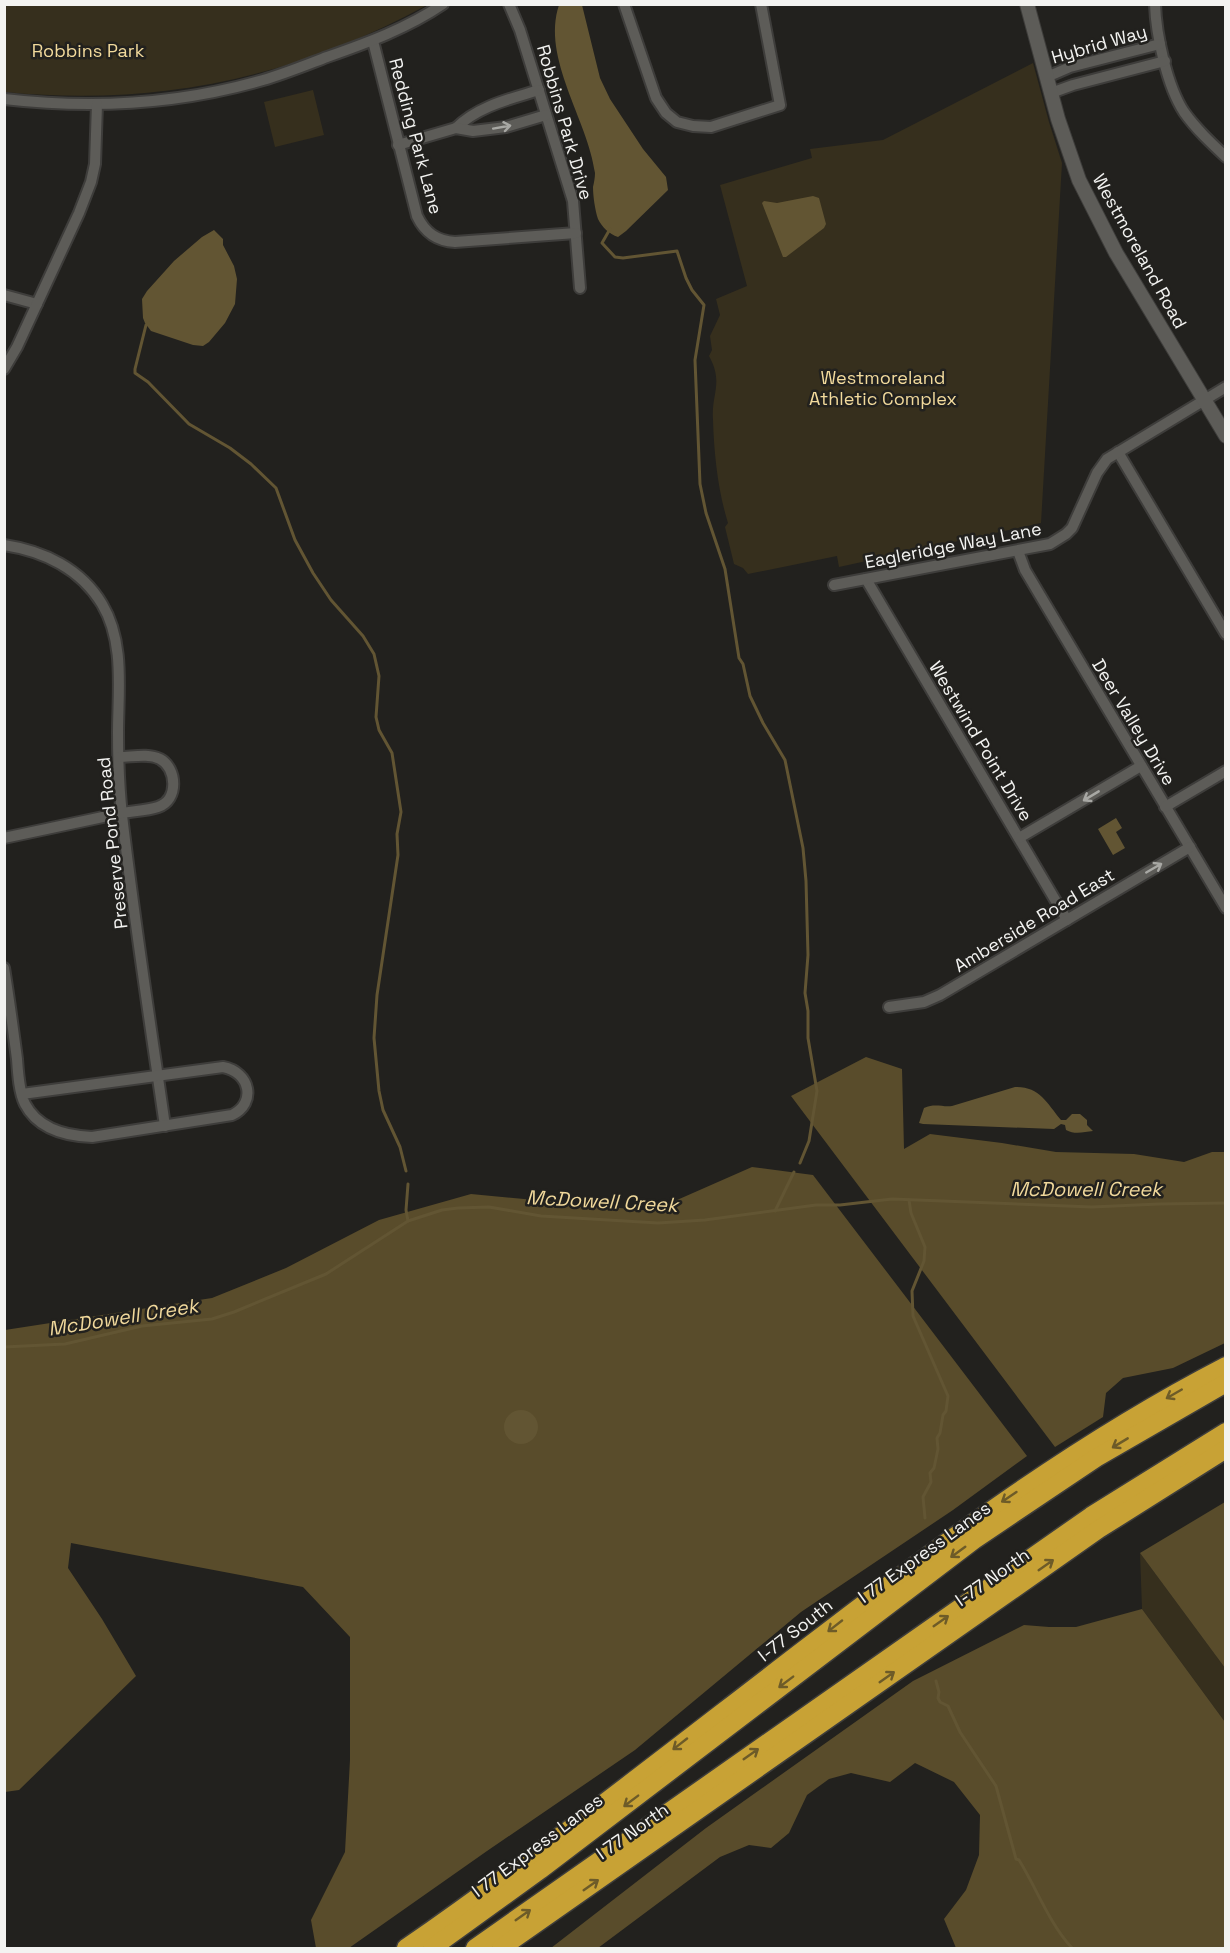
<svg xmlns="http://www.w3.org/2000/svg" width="1230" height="1953" viewBox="0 0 1230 1953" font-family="'Space Grotesk',sans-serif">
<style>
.green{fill:#362f1d}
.forest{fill:#594c2b}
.water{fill:#625533}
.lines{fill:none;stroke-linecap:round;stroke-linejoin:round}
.stream{stroke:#625533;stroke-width:3}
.minor-casing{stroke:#3e3d3b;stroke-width:14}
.tertiary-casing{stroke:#3e3d3b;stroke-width:16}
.motorway-casing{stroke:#3e3d3b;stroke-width:21}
.minor{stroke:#5d5c58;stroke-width:10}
.tertiary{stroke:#5d5c58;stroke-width:14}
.motorway{stroke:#c8a235;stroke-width:18}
.oneway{stroke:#a8a8a4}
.oneway2{stroke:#6d5b28}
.labels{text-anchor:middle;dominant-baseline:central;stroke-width:5;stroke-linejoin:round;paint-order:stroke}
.street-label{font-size:18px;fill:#f3f3f1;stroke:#22211e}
.park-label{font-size:18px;fill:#f2da9c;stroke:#22211e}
.water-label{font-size:20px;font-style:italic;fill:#f0d89b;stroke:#22211e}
</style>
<rect width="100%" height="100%" fill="#22211e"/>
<g class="green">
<path d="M5,4H426L427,5C294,78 156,107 5,92Z"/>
<path d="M1033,63L1049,122L1062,163L1041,523L839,567L837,556L748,574L743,568L734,564L725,527L728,523C718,491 714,454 713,420C711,394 724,383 709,356L712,350L710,336L720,315L716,299L747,286L720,185L812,158L810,149L883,140Z"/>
<polygon points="313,90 324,135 275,147 264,102"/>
<polygon points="1140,1553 1225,1668 1225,1722 1142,1609"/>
</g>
<g class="forest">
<polygon points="866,1057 902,1069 904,1149 930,1134 1002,1143 1056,1152 1134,1154 1184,1162 1212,1152 1225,1152 1225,1343 1173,1368 1123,1378 1106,1393 1103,1417 1055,1447 791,1096"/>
<polygon points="752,1167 813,1175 1027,1456 953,1510 801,1612 635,1750 487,1851 349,1948 316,1948 311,1920 345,1852 350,1760 350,1637 303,1587 71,1543 68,1568 102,1619 136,1676 19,1790 5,1792 5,1330 212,1298 286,1268 379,1220 471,1194 652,1211"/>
<polygon points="1225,1502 1225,1668 1140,1553"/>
<polygon points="1142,1609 1225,1722 1225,1948 956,1948 944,1919 966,1890 979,1855 980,1815 954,1782 915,1763 890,1782 851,1773 829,1779 807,1795 789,1833 771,1848 749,1845 720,1857 598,1948 551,1948 706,1828 913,1681 1024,1625 1049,1627 1076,1627"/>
</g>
<g class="water">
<path d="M559,5H582L600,78L610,99L643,149L666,177L668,190L626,231L618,237C609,234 602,227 598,219C595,210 593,196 593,187C594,182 595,178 595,173C588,120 541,58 559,5Z"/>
<polygon points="813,196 819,198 826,224 824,228 786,257 783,257 762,203 764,201 777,203"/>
<polygon points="214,230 223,239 223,245 234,266 237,279 235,304 225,323 209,342 203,346 193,345 151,331 145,323 143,318 142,299 147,291 174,261 202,237"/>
<polygon points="1116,818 1122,828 1116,832 1125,848 1113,855 1098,829"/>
<path d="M1015,1087C1039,1086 1047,1103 1061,1120H1066L1072,1114H1080L1087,1120V1125L1093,1131C1084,1132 1075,1135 1066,1130L1065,1125L1061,1124L1054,1129L923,1124L919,1123L924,1108C935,1103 941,1107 952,1106Z"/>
<circle cx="521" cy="1427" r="17"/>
</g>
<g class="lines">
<g class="stream">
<polyline points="610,229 602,243 615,257 623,258 677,251 686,278 692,290 704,305 695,360 700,484 706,513 725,569 739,658 743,664 750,696 763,723 785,760 803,848 806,881 808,955 805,993 808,1011 808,1038 817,1091 809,1141 800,1163"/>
<polyline points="149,323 146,325 135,369 135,373 148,382 189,424 230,448 251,464 276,488 295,540 313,573 331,600 363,636 374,654 379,676 376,717 379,730 392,753 401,812 397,834 398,855 377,995 374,1038 379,1091 383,1110 400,1147 406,1171"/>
<polyline points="909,1200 911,1213 925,1247 924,1261 912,1291 913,1316 948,1396 946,1411 943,1415 940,1433 937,1438 938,1449 934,1468 930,1473 931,1482 923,1497 925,1518"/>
<polyline points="775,1211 794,1172"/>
<polyline points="408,1221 406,1210 408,1184"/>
<polyline points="4,1347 65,1344 142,1326 212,1319 234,1312 326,1274 408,1221 442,1210 458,1208 489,1207 541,1216 658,1223 705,1220 816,1205 840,1205 892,1199 1092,1207 1159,1204 1226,1203"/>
<path d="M936,1681L939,1692L938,1698L940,1702L948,1706L960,1732L996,1786L1016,1859L1019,1860C1037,1889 1049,1923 1072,1948"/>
</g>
<defs>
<g id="minor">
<polyline points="509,4 520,30 573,201 580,288"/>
<polyline points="624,4 656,98 666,113 677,122 693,126 711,127 780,105 761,4"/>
<path d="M1155,4C1156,35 1167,86 1184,112C1196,129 1211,143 1226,157"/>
<path d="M373,41L417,216C425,233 437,241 455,242L576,233"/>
<polyline points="1047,77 1070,67 1160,44"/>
<polyline points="1051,93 1073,85 1165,61"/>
<path d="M4,99C90,109 180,104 263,80C284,74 306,65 327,57C367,43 408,28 443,4"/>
<path d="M456,128C478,106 510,99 539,90"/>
<polyline points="398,145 456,128 473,131 506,127 546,115"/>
<polyline points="4,295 37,304"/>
<polyline points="4,369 17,347 79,213 91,182 95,164 97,104"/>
<polyline points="1118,452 1226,634"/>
<path d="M4,545C44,551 81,569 102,604C125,642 118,691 118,733C118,760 119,788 122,815C134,919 150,1022 165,1126"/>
<polyline points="1018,551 1025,570 1226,908"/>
<polyline points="866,579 1067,920"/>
<polyline points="834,585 1050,544 1066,534 1072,528 1097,473 1107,459 1226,387"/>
<polyline points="1165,807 1226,771"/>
<path d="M4,838C42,830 80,822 117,814C131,811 146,811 158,807C179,800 177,768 160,759C148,753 132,757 119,757"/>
<polyline points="1019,838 1141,766"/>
<path d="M4,968C9,998 13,1029 17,1059C18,1073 19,1092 25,1104C38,1129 66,1136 92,1137L232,1115C257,1103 250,1072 223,1067L22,1094"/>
<polyline points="889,1007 924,1002 940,995 1190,847"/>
</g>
<polyline id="tertiary" points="1027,4 1058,119 1079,180 1116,253 1226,436"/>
<g id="motorway">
<path d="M406,1948C543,1853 674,1749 806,1648C940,1545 1075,1444 1226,1366"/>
<polyline points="432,1948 540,1870 974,1540 1096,1458 1226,1383"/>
<polyline points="475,1948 1091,1516 1226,1432"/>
<polyline points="501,1948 1099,1529 1226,1449"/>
</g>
</defs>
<use href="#minor" class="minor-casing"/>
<use href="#tertiary" class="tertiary-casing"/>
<use href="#motorway" class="motorway-casing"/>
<use href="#minor" class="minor"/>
<use href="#tertiary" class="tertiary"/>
<use href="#motorway" class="motorway"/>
</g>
<defs><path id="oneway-shaft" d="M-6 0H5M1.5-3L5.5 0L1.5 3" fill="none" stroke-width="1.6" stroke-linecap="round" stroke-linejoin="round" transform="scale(1.5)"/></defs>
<g class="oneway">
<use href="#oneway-shaft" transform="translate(502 127) rotate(-10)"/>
<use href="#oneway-shaft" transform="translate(1091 796) rotate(149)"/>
<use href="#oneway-shaft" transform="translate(1154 868) rotate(-30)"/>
</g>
<g class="oneway2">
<use href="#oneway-shaft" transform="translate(1174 1394) rotate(150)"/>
<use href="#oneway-shaft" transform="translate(1120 1443) rotate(149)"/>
<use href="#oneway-shaft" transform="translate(1009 1497) rotate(146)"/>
<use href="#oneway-shaft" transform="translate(958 1552) rotate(144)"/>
<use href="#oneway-shaft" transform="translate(1046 1565) rotate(-35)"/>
<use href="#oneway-shaft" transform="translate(941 1621) rotate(-35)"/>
<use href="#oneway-shaft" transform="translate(835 1626) rotate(142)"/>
<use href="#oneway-shaft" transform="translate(887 1677) rotate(-35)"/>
<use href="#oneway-shaft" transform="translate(786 1682) rotate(143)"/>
<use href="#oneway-shaft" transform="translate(680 1744) rotate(142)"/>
<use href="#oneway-shaft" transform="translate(751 1754) rotate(-35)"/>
<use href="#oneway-shaft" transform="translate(631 1801) rotate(143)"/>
<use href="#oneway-shaft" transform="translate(591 1885) rotate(-35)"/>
<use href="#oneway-shaft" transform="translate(523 1915) rotate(-35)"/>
</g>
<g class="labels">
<g class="street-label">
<text transform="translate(1099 44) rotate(-16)">Hybrid Way</text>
<text transform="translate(565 122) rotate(74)">Robbins Park Drive</text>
<text transform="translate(416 136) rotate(75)">Redding Park Lane</text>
<text transform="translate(1140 251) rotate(61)">Westmoreland Road</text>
<text transform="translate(953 545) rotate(-11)">Eagleridge Way Lane</text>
<text transform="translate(1134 722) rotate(59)">Deer Valley Drive</text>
<text transform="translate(981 741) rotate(59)">Westwind Point Drive</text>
<text transform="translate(112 843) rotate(-96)">Preserve Pond Road</text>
<text transform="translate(1034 920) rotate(-31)">Amberside Road East</text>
<text transform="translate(924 1552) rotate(-36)">I 77 Express Lanes</text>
<text transform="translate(992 1577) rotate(-35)">I-77 North</text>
<text transform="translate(795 1630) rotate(-38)">I-77 South</text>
<text transform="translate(632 1831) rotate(-35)">I 77 North</text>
<text transform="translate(537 1845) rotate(-37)">I 77 Express Lanes</text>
</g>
<g class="park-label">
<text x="88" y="50">Robbins Park</text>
<text x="883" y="377">Westmoreland<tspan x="883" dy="21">Athletic Complex</tspan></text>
</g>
<g class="water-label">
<text x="1086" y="1189">McDowell Creek</text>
<text transform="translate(602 1201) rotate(3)">McDowell Creek</text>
<text transform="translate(123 1317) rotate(-9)">McDowell Creek</text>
</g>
</g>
<rect width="1230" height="1953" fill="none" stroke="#f3f3f1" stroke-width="12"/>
</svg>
